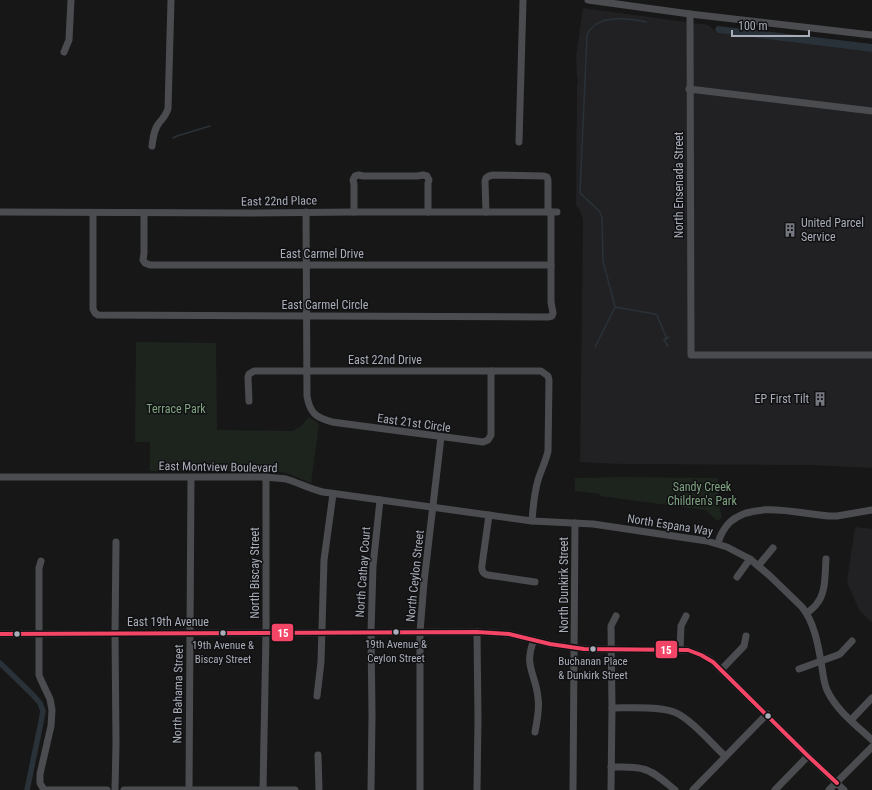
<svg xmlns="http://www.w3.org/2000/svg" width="872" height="790" viewBox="0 0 872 790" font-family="'Roboto Condensed',sans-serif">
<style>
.built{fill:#212123}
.green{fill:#1d241e}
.water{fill:#2a3239}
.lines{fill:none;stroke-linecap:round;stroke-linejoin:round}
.stream{stroke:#2a3239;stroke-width:1.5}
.canal{stroke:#2a3239;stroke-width:5.5}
.minor{stroke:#4b4c50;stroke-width:7}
.bus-1-casing{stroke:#111113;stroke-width:7}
.bus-1{stroke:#f34667;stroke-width:4}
.bus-dot{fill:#a8adb8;stroke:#111113;stroke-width:1.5}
.labels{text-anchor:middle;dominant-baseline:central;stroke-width:3;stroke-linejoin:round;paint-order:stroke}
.bus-label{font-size:11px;fill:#a8adb8;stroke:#111113}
.street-label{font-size:12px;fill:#a8adb8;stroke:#111113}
.poi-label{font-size:12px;fill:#a8adb8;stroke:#111113;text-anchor:start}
.park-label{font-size:12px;fill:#7fa381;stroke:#111113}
.line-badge{stroke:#111113;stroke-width:1.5}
.badge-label{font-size:11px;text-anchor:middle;font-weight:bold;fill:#fff}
</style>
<rect width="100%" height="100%" fill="#171717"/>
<g class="built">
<polygon points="583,8 708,25 717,33 872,52 872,468 811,465 623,464 580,462 583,219 579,209 576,205 577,84 578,84 578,79 577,78 576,56"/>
<polygon points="855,527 872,529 872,623 859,610 847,582"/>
</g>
<g class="green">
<polygon points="136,342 216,343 217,430 292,431 300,427 309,417 319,424 311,483 287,473 274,471 150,471 150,442 135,442"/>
<polygon points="624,477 718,478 718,501 722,517 718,521 705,510 600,496 601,494 575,491 575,478"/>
</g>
<polygon class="water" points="717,26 772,32 872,44 872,52 717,33 715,29"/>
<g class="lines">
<g class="stream">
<path d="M646,22C632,19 608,15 595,25C592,27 589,31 587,35L580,193L599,211L602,217L603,261L615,307L655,314L657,315L666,337L664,340L668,346"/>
<polyline points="173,138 177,136 210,126"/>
<polyline points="664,340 669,337"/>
<polyline points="595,347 615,307"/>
</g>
<polyline class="canal" points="0,663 32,694 40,703 43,711 40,727 27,790"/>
<g class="minor">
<polyline points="588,0 690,14 872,35"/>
<polyline points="690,14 691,355 872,355"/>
<polyline points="64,52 69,40 71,0"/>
<polyline points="689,89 872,111"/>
<polyline points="519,142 523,0"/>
<path d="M152,146C153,138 154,129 159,123C164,117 165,117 168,109L171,0"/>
<polyline points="0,212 250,213 354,212 557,212"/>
<path d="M306,212L307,396C310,413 315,417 332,422L483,442L488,440L491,435V371"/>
<polyline points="354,212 354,184 353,180 355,176 359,175 363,176 417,176 423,175 427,176 429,180 428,183 428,212"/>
<polyline points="486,212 485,181 486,178 489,176 493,175 544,176 547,177 548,180 548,212"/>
<polyline points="93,213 93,309 95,313 98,315 548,317 552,316 553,313 551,302 551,212"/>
<polyline points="144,213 144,253 143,260 145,263 150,265 551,265"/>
<path d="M249,401L248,377L249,374L254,371H541L548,376L549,380L548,451C546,461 541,470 538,480C534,494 533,507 532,521"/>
<path d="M0,477H266C273,478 279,478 286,479C299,483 310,489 323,492L532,521L593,524L707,541L727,547L750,559L770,576L802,607C814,622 818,644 821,662C823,671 823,681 827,690C836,710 856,725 872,740"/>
<path d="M489,515L482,565C481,570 483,574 488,575L535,582"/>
<path d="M718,543C720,536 724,528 730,522C755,500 799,514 829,516H837L872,510"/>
<polyline points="41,561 39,568 39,675 41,680 50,699 52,710 51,726 40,774 40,783 44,790 107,790"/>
<polyline points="758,566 773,548"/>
<polyline points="737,577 750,559"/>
<path d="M807,613C811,610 815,607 818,602C826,592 825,572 826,559"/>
<path d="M0,634L477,632L509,634L550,644L584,649L688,650C697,653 705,656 713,662L808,756L844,790"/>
<path d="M534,640C523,666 536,674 538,698C540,709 537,720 535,732"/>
<polyline points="680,650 681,626 686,616"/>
<polyline points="799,669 835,656 840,654 852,641"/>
<polyline points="721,670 744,646 746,636"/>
<polyline points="317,696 321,662 324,560 333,494"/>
<path d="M612,708C629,708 658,706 674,712C690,718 712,744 725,756"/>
<polyline points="851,720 872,698"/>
<polyline points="318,755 319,790"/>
<path d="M611,767C622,767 633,766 643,769C655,772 665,782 675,790"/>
<polyline points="115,790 116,744 115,634 116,542"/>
<polyline points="124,790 295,790"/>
<polyline points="189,790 191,478"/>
<polyline points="263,790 266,633 266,477"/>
<polyline points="371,790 372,715 371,632 373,566 380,500"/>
<polyline points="420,790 420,632 424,582 441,437"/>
<polyline points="477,790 478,718 477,632"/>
<polyline points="573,790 575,523"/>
<polyline points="611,790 612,708 611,626 616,616"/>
<polyline points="693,790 767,714"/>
<polyline points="775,790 808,756"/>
<polyline points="829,790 872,747"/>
</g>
<defs>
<polyline id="bus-1" points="0,634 477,632 509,634 550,644 584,649 688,650 701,655 713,662 808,756 837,783"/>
</defs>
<use href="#bus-1" class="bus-1-casing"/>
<use href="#bus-1" class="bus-1"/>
</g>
<defs>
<symbol id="building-bare" viewBox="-9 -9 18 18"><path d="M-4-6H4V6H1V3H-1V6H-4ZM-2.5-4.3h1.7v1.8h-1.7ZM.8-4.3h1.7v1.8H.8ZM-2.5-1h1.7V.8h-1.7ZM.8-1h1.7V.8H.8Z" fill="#757880" stroke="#111113" stroke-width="2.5" paint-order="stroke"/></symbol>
</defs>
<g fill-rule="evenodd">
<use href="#building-bare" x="780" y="220" width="20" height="20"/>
<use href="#building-bare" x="810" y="389" width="20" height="20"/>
</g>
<g class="bus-dot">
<circle cx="396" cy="632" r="3.5"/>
<circle cx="223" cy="633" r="3.5"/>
<circle cx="17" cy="634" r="3.5"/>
<circle cx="593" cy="649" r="3.5"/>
<circle cx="768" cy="716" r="3.5"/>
</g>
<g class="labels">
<g class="bus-label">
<text x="396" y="644">19th Avenue &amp;<tspan x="396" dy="14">Ceylon Street</tspan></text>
<text x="223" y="645">19th Avenue &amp;<tspan x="223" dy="14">Biscay Street</tspan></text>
<text x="593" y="661">Buchanan Place<tspan x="593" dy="14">&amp; Dunkirk Street</tspan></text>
</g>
<g class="street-label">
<text transform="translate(679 185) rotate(-90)">North Ensenada Street</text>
<text transform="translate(279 201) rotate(-1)">East 22nd Place</text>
<text x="322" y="254">East Carmel Drive</text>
<text x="325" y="305">East Carmel Circle</text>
<text x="385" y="360">East 22nd Drive</text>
<text transform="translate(414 423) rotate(8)">East 21st Circle</text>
<text transform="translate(218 467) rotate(1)">East Montview Boulevard</text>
<text transform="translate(670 525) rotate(9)">North Espana Way</text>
<text transform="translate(363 572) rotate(-86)">North Cathay Court</text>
<text transform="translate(255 573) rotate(-90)">North Biscay Street</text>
<text transform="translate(415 576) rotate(-84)">North Ceylon Street</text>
<text transform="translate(564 585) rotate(-90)">North Dunkirk Street</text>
<text x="168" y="622">East 19th Avenue</text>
<text transform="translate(178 694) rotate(-89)">North Bahama Street</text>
</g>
<g class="poi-label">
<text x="801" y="223">United Parcel<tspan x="801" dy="14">Service</tspan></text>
<text x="809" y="399" text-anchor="end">EP First Tilt</text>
</g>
<g class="park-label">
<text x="176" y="409">Terrace Park</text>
<text x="702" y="487">Sandy Creek<tspan x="702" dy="14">Children's Park</tspan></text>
</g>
</g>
<g class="line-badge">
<rect x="271" y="623" width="23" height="19" rx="4" fill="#f34667"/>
<rect x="655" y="640" width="23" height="19" rx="4" fill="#f34667"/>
</g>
<g class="badge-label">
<text x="283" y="637">15</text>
<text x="666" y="654">15</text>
</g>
<path d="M732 30v6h77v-6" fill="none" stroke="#a8adb8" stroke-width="2"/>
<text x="738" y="30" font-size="12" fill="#a8adb8" stroke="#111113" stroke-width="3" paint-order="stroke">100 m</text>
</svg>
